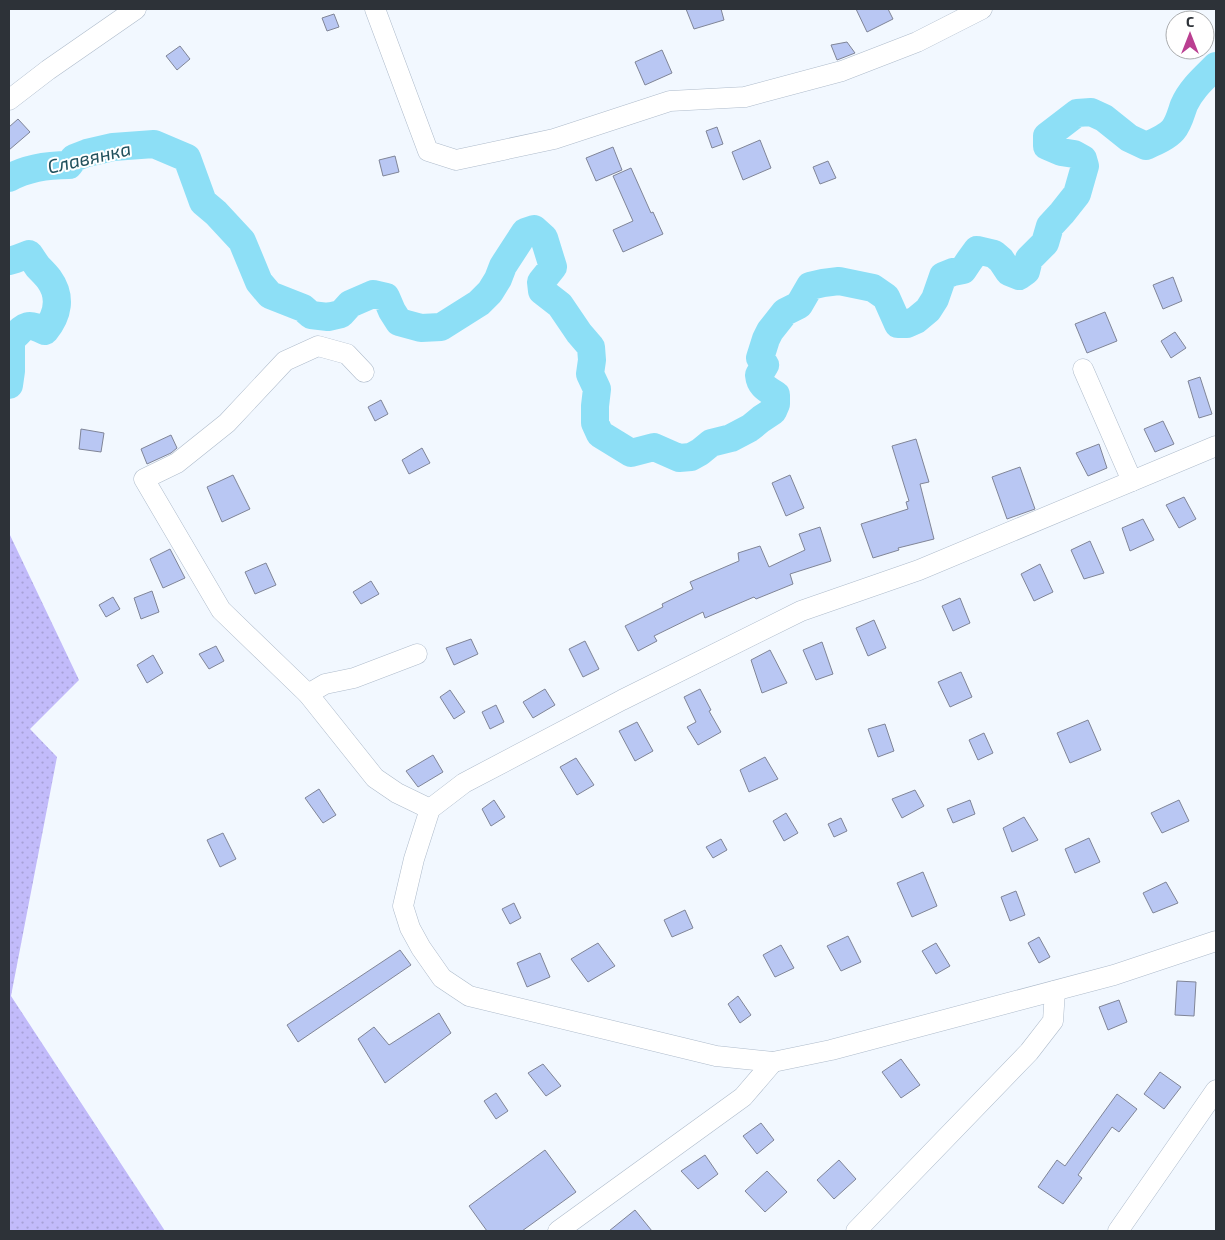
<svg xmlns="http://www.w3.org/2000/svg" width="1225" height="1240" viewBox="0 0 1225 1240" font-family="'Exo 2',sans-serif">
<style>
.grass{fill:url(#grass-dots)}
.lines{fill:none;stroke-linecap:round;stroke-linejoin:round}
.river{stroke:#8ddff6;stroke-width:28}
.building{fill:#b9c7f3;stroke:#808597}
.minor-casing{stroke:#aebbcb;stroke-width:21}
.minor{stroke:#fff;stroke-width:20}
.labels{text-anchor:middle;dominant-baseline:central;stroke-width:4;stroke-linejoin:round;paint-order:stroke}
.water-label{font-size:19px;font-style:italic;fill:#21515d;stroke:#fff}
</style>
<defs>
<pattern id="grass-dots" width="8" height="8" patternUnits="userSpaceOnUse" patternTransform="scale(1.25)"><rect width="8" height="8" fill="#c2bbfa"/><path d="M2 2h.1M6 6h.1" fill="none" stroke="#a7a1d7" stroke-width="1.8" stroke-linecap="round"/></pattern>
</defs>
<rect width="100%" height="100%" fill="#f2f8ff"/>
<polygon class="grass" points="9,533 79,680 30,729 57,757 11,996 165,1231 9,1231"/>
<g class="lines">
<g class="river">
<path d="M9,178C27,168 48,165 69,165L74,158L87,153L113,147L154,144L187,158L203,202L216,213L242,241L259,282L270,295L303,308L311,315L328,317L341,314L350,304L373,294L386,297L392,311L399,322L421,328L441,327L479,303L490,292L498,279L503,266L525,232L534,229L544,238L553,267L541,282L542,291L560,305L579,333L591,347L592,360L590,374L597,389L595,406V423L600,434L631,453L654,447L679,458L691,457L700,452L711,443L731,438L750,428L761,419L773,411L776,404V395C767,389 760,386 759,375L765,365L760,358L766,339L770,331L785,312L799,305L810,286L823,283L839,281L873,288L886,297L898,324H907L916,320L928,310L935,299L943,276L953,272L963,270L969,261L977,250L994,254L1001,260L1009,272L1019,276L1026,271L1029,259L1045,243L1050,226L1062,213L1077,194L1085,166L1083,159L1074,154L1061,152L1047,146V136L1077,113L1091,112L1104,118L1129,138L1146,146C1155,142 1167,137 1173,130C1179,123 1181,113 1184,105C1191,89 1204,78 1216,66"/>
<path d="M9,261L16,259L29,254C32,258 35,263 38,267C42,271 46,275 49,279C62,297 58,315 45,331C26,321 24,327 11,340V371L9,385"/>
</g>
</g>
<g class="building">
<polygon points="686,9 721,9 724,20 694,29"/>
<polygon points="856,9 888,9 893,19 867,32"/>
<polygon points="334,14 339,27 327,31 322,18"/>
<polygon points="847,42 855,53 837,60 831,45"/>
<polygon points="180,46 190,59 177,70 166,56"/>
<polygon points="662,50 672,73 645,85 635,62"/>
<polygon points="18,119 30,132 9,150 9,127"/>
<polygon points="717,127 723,144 712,148 706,131"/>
<polygon points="760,140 771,168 743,180 732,152"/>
<polygon points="613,147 622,170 596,181 586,158"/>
<polygon points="395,156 399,172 383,176 379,160"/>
<polygon points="828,161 836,178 820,184 813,167"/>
<polygon points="631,168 651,213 653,212 663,234 623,252 613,230 633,221 613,176"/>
<polygon points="1173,277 1182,301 1163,309 1153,285"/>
<polygon points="1105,312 1117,341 1087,353 1075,324"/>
<polygon points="1175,332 1186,348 1171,358 1161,341"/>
<polygon points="1200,377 1212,414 1199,418 1188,381"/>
<polygon points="381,400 388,414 375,421 368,407"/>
<polygon points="1163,421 1174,444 1155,452 1144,429"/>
<polygon points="81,429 104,433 101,452 79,449"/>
<polygon points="171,435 177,448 171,453 147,464 141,449"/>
<polygon points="916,439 929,482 920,484 934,539 898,548 899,550 873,558 861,524 908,509 906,502 909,501 892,446"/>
<polygon points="1099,444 1107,468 1088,476 1076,453"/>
<polygon points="422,448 430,463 409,474 402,460"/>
<polygon points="1020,467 1035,509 1007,519 992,477"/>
<polygon points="233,475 250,509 222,522 207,487"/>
<polygon points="790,475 804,508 786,516 772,483"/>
<polygon points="1184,497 1196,519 1179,528 1166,505"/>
<polygon points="1143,519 1154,540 1130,551 1122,528"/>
<polygon points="820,527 831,561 790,574 793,584 756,599 754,597 705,618 703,612 654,636 657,641 638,651 625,626 663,607 662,604 693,589 690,582 739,561 738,553 760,546 769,567 805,550 799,534"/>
<polygon points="1090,541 1104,573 1084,579 1071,550"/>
<polygon points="170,549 185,578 163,588 150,559"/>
<polygon points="266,563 276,585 255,594 245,572"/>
<polygon points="1040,564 1053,592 1034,601 1021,574"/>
<polygon points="371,581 379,594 361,604 353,592"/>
<polygon points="152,591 159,612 141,619 134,598"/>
<polygon points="113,597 120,609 106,617 99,605"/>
<polygon points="960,598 970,623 953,631 942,606"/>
<polygon points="874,620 886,648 868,656 856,628"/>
<polygon points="471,639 478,654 454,665 446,648"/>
<polygon points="585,641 599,669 583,677 569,649"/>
<polygon points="822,642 833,674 816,680 803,650"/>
<polygon points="216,646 224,661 209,669 199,654"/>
<polygon points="770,650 787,683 762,693 751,660"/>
<polygon points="153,655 163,673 147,683 137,665"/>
<polygon points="961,672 972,697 950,707 938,682"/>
<polygon points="545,689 555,705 533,718 523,702"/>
<polygon points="700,689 711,710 709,711 721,732 698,745 687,727 696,722 684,697"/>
<polygon points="450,690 465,712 454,719 440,697"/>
<polygon points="496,705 504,722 490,729 482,712"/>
<polygon points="1088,720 1101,750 1070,763 1057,733"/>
<polygon points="637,722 653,751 635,761 619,731"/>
<polygon points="885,724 894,751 878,757 868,729"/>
<polygon points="984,733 993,753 978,760 969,740"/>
<polygon points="433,755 443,772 418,787 406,771"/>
<polygon points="765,757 778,779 749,792 740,770"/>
<polygon points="576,758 594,785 577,795 560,767"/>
<polygon points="319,789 336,815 323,823 305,798"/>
<polygon points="915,790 924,806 902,818 892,799"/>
<polygon points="494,800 505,817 491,826 482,809"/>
<polygon points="970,800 975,814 953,823 947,809"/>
<polygon points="1179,800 1189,821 1162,833 1151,813"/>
<polygon points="786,813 798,833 784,841 773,821"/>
<polygon points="1024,817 1038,840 1012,852 1003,828"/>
<polygon points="841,818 847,831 834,837 828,824"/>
<polygon points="223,833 236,859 220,867 207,840"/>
<polygon points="1089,838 1100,862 1075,873 1065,849"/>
<polygon points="721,839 727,850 713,858 706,847"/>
<polygon points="923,872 937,906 912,917 897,883"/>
<polygon points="1166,882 1178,903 1153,913 1143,893"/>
<polygon points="1016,891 1025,915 1010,921 1001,897"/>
<polygon points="514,903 521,918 510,924 502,909"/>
<polygon points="685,910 693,928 672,937 664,920"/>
<polygon points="848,936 861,962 841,971 827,946"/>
<polygon points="1039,937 1050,957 1039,963 1028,943"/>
<polygon points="598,943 615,966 588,982 571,959"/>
<polygon points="936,943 950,966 936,974 922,951"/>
<polygon points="781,945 794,968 775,977 763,955"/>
<polygon points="400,950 411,965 298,1042 287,1025"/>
<polygon points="540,953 550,977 527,987 517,963"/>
<polygon points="1177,981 1196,982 1194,1016 1175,1015"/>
<polygon points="738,996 751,1015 740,1023 728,1004"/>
<polygon points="1119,1000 1127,1022 1108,1030 1099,1007"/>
<polygon points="439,1013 451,1033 385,1083 358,1039 374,1027 389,1045"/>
<polygon points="901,1059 920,1085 901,1098 882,1072"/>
<polygon points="543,1064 561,1086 546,1096 528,1073"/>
<polygon points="1160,1072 1181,1087 1164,1109 1144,1094"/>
<polygon points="496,1093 508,1111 496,1119 484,1101"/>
<polygon points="1117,1094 1137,1109 1119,1132 1112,1127 1078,1175 1082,1178 1063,1204 1038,1187 1057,1160 1065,1166"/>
<polygon points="761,1123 774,1140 757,1154 743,1136"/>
<polygon points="545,1150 576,1192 522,1231 487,1231 469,1206"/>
<polygon points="705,1155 718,1174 698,1189 681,1171"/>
<polygon points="839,1160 856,1179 834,1199 817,1180"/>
<polygon points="767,1171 787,1192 765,1212 745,1191"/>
<polygon points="635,1210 652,1231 609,1231"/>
</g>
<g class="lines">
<defs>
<g id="minor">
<polyline points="375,9 428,151 456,160 554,139 670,101 745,97 842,71 917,42 982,9"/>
<polyline points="9,100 48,70 136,9"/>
<polyline points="1083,369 1132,481"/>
<polyline points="364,372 347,354 318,346 285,361 227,423 177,463 144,479 221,610 308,694 375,778 397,793 430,809"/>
<polyline points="1216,446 919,570 801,611 622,700 464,783 430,809 414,859 403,906 410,928 421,948 442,978 469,996 716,1056 773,1062 831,1050 1114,975 1216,941"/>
<polyline points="308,694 325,684 354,678 417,654"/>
<polyline points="558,1231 743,1097 773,1062"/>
<polyline points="856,1231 1029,1052 1053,1021 1055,991"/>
<polyline points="1118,1231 1216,1090"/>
</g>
</defs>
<use href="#minor" class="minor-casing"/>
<use href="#minor" class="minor"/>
</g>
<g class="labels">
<g class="water-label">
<text transform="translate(89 157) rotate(-13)">Славянка</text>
</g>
</g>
<rect width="1225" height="1240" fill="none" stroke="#2d3238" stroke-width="20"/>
<g transform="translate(1190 35)"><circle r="24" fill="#ffffff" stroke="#abadaf"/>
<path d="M0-4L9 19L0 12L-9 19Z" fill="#ba3f91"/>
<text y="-8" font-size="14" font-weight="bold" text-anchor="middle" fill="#2d3238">С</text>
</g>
</svg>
